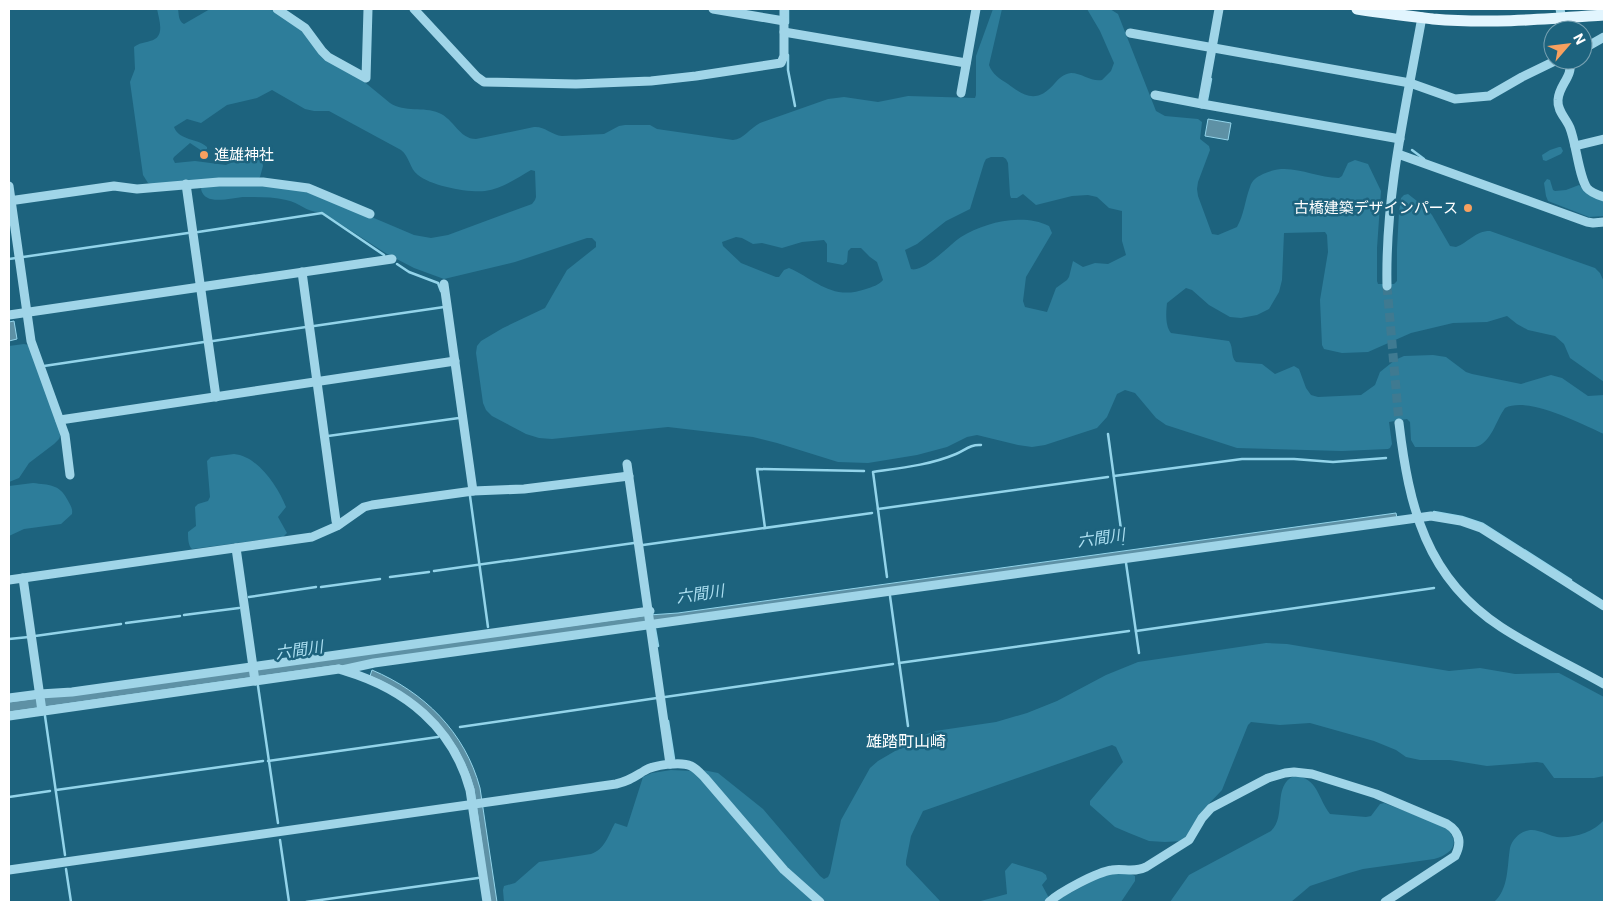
<svg xmlns="http://www.w3.org/2000/svg" width="1613" height="911" viewBox="0 0 1613 911" font-family="Roboto,'Noto Sans JP',sans-serif">
<style>
.green{fill:#2d7d9a;fill-rule:evenodd}
.water{fill:#5e91a5;stroke:#93d4ea}
.lines{fill:none;stroke-linecap:round;stroke-linejoin:round}
.stream{stroke:#93d4ea;stroke-width:2.5}
.minor-tunnel{stroke:#3f7a91;stroke-width:9;stroke-dasharray:9 4.5;stroke-linecap:butt}
.minor{stroke:#a0d5e8;stroke-width:9}
.major{stroke:#e2f5fe;stroke-width:11}
.poi-dot{fill:#f7a05f;stroke:#1d637e;stroke-width:2}
.labels{text-anchor:middle;dominant-baseline:central;stroke-width:5;stroke-linejoin:round;paint-order:stroke}
.poi-label{font-size:15px;fill:#fff;stroke:#1d637e;text-anchor:start}
.water-label{font-size:16px;font-style:italic;fill:#abdef0;stroke:#1d637e}
.neighbourhood-label{font-size:16px;fill:#fff;stroke:#1d637e}
</style>
<rect width="100%" height="100%" fill="#1d637e"/>
<g class="green">
<path d="M157,9H178C179,14 178,21 184,24L210,9H267L275,11L306,34L390,103C405,113 423,106 439,113C454,119 459,139 476,139L534,127C544,126 552,135 562,136L604,134L619,126L625,125H650L657,129L733,140C744,139 750,128 760,123L828,99L844,97L878,102L908,96L975,98L976,95V56L993,9H1002L989,65C992,74 1000,79 1008,84C1026,98 1038,103 1055,83C1059,78 1064,74 1071,73C1082,73 1091,82 1102,80L1111,71L1114,63L1100,31L1087,9H1110L1118,14L1156,111L1165,116L1198,119L1202,122L1200,139L1209,146L1210,150L1198,182L1197,189L1198,196L1212,234L1218,235L1237,227C1244,215 1245,200 1250,187C1252,180 1257,177 1263,174C1290,161 1312,178 1339,178L1342,176L1348,163L1355,160L1368,164L1381,191L1377,248V281L1378,284H1394L1397,281V249L1399,212L1401,198L1404,195L1408,194L1426,208L1432,215L1450,246L1456,247C1469,242 1475,231 1490,231L1595,268L1600,273L1604,282V382L1570,358L1564,344L1555,336L1528,330L1517,324L1507,316L1487,322L1453,323L1411,333L1368,352L1342,353L1324,349L1322,345L1320,300L1328,252L1327,235L1325,232L1284,233L1282,280L1279,292L1269,309L1257,315L1241,318L1230,317L1209,305L1192,290L1186,288L1167,303C1166,312 1165,326 1171,333L1229,341C1234,348 1230,356 1236,362L1262,364L1275,374L1294,366L1299,369L1306,388L1311,395L1318,397L1361,395L1375,385L1380,372L1395,360L1404,356L1433,355L1446,357L1466,372L1472,374L1521,384L1551,375L1562,378L1588,396L1604,395V434C1581,424 1529,396 1505,408C1496,420 1491,444 1475,447H1415L1411,440L1410,422L1407,419L1389,422L1392,444L1390,448L1388,449L1342,451L1237,448L1166,425L1156,418L1135,393L1125,390L1117,394L1107,417L1097,428L1045,445L1032,447L1018,445L977,435L967,437L947,447L917,455L868,463L838,462L777,443L753,437L668,427L552,439L539,438L526,434L492,416L486,410L483,403L476,353L477,346L481,341L503,328L545,308L567,270L596,247V242L592,238H587L515,262L444,279L414,268L387,254L322,212C306,213 301,203 286,200C274,197 259,197 247,197C234,196 205,208 201,189L202,186L263,184L315,193L414,235L431,238L448,235L532,204L535,200L536,197L535,171L531,170C517,178 502,189 485,191C469,193 431,186 418,175C409,168 410,157 401,150L329,111H314L305,109L272,90L257,98L227,105L201,123L187,119L174,127C179,141 198,138 207,147V149L202,151L190,143L174,157L173,159L175,163L195,161L226,165L230,163L233,155L237,154L262,161L263,166L260,177L258,179L152,184L148,183L143,175L130,82L135,69L134,47C139,43 144,43 150,41C166,37 159,20 157,9ZM991,157H1003L1006,159L1008,163L1010,195L1011,198H1017L1023,194L1036,205L1072,196L1088,195L1097,197L1109,208L1122,211V241L1126,255L1108,264L1095,263L1083,267L1073,261L1069,277L1067,280L1056,288L1047,312L1025,307L1023,301L1026,277L1052,233L1049,226C1023,213 985,222 961,237C950,244 924,273 911,269L905,250L917,244L946,221L970,209L984,163L986,159ZM736,237L742,238L753,244L762,243L782,248L802,242L824,240L827,244V262L843,265L847,262L848,251L851,248H861L870,257L877,262L883,280C879,285 872,287 866,289C832,301 816,280 789,268L784,270L779,277H776L741,263L723,246L722,242Z"/>
<polygon points="1559,147 1561,147 1563,151 1561,154 1546,161 1543,160 1542,155 1550,150"/>
<polygon points="1547,179 1550,180 1553,190 1555,191 1566,190 1579,185 1590,195 1604,200 1604,216 1589,217 1548,201 1546,196 1544,183"/>
<polygon points="24,344 29,345 61,434 59,439 54,444 29,463 19,478 9,482 9,346"/>
<path d="M234,454C258,456 278,487 286,507L278,517L287,533L283,537L192,549C188,546 188,537 188,532L196,526L195,507L198,504L208,501L210,497L207,461L211,457Z"/>
<path d="M33,483C49,485 59,484 67,499C70,505 73,508 72,514L61,524L24,529L9,536V486Z"/>
<polygon points="1266,643 1287,644 1449,671 1480,668 1515,674 1559,673 1604,697 1604,776 1594,778 1554,778 1543,763 1537,762 1487,766 1450,760 1420,760 1406,757 1396,750 1374,741 1310,723 1280,725 1251,722 1248,725 1222,790 1203,810 1186,837 1182,841 1165,842 1149,841 1129,833 1115,827 1090,805 1090,801 1123,762 1116,747 1112,745 923,811 911,836 906,861 906,865 941,902 825,902 786,869 703,770 718,773 763,809 820,876 824,879 828,877 830,873 841,820 870,768 878,761 919,737 935,731 996,722 1027,713 1057,701 1106,675 1138,662"/>
<path d="M671,770L693,771L816,902H504L503,890L504,886L515,883L539,862L591,854C605,849 608,836 615,823L627,827L643,777L652,773Z"/>
<path d="M1294,776C1318,777 1318,799 1330,814L1366,817L1371,816L1380,804L1384,803L1444,826C1462,842 1453,854 1434,859L1363,869L1349,873L1310,886L1291,902H1170L1189,875L1271,831C1287,816 1272,786 1294,776Z"/>
<path d="M1604,820V902H1494C1509,889 1507,866 1510,848C1513,836 1526,827 1538,831C1544,832 1550,836 1557,837C1572,839 1594,832 1604,820Z"/>
<polygon points="1012,863 1042,872 1046,875 1047,879 1042,885 1049,898 1046,902 977,902 1007,894 1005,871"/>
<polygon points="1108,873 1131,874 1135,876 1135,881 1121,902 1053,902"/>
</g>
<g class="water">
<polygon points="1208,119 1231,123 1228,140 1205,136"/>
<polygon points="14,321 17,339 9,341 9,322"/>
<polygon points="1396,513 1397,518 345,667 339,665 9,712 9,702 649,615 678,613"/>
<path d="M372,670C424,692 465,732 480,788L497,902H490L474,789C459,735 420,697 370,676Z"/>
</g>
<g class="lines">
<g class="stream">
<polyline points="788,23 788,9"/>
<polyline points="788,55 788,70 795,106"/>
<polyline points="1207,100 1211,79"/>
<polyline points="1412,150 1424,159"/>
<polyline points="198,232 322,213 384,255"/>
<polyline points="23,257 188,233"/>
<polyline points="9,259 16,258"/>
<polyline points="397,264 409,272 438,283 441,291"/>
<polyline points="314,326 444,307"/>
<polyline points="213,341 306,327"/>
<polyline points="44,366 204,342"/>
<polyline points="1108,434 1123,544"/>
<polyline points="328,436 459,418"/>
<polyline points="1114,476 1242,459 1294,459 1333,462 1386,458"/>
<polyline points="470,496 488,627"/>
<polyline points="878,509 1108,477"/>
<polyline points="1434,512 1462,517 1483,524 1571,580"/>
<polyline points="765,528 757,469 864,471"/>
<polyline points="643,545 872,513"/>
<polyline points="1126,563 1139,653"/>
<polyline points="434,571 634,543"/>
<polyline points="390,577 429,572"/>
<path d="M887,577L873,472C901,468 930,465 956,454C965,450 971,444 981,445"/>
<polyline points="321,587 380,579"/>
<polyline points="890,596 908,726"/>
<polyline points="249,597 316,587"/>
<polyline points="184,615 239,608"/>
<polyline points="126,623 180,616"/>
<polyline points="655,629 658,646"/>
<polyline points="1136,631 1434,588"/>
<polyline points="35,636 121,624"/>
<polyline points="9,639 29,637"/>
<polyline points="899,663 1129,631"/>
<polyline points="258,686 278,823"/>
<polyline points="665,697 893,664"/>
<polyline points="45,716 65,855"/>
<polyline points="668,721 674,759"/>
<polyline points="460,727 657,698"/>
<polyline points="268,761 438,737"/>
<polyline points="56,790 263,761"/>
<polyline points="9,797 50,791"/>
<polyline points="280,840 289,902"/>
<polyline points="66,869 71,902"/>
<polyline points="306,902 478,878"/>
</g>
<polyline class="minor-tunnel" points="1387,286 1399,423"/>
<g class="minor">
<polyline points="277,9 305,28 322,51 328,57 366,78 368,9"/>
<polyline points="414,9 477,77 484,82 576,84 651,81 696,76 781,63 784,56 784,9"/>
<polyline points="713,9 784,21"/>
<polyline points="1219,9 1202,104 1400,139"/>
<polyline points="1560,9 1564,30"/>
<polyline points="784,32 966,63"/>
<polyline points="1130,33 1410,83 1455,99 1489,96 1522,77 1557,60"/>
<polyline points="1583,49 1604,37"/>
<path d="M1570,60C1573,78 1559,84 1558,100C1557,111 1566,118 1570,128C1576,143 1579,177 1587,188C1591,193 1598,195 1604,197"/>
<polyline points="961,93 976,9"/>
<polyline points="1155,95 1202,104"/>
<polyline points="1575,146 1604,139"/>
<polyline points="1398,154 1587,222 1593,223 1604,222"/>
<polyline points="186,184 216,397"/>
<polyline points="9,186 31,341 65,435 70,475"/>
<polyline points="9,201 114,186 137,189 219,182 263,182 308,188 370,214"/>
<polyline points="302,272 336,521 339,524"/>
<polyline points="444,284 473,491"/>
<path d="M1387,286C1385,195 1406,106 1422,17"/>
<polyline points="9,315 392,259"/>
<polyline points="60,420 455,361"/>
<path d="M1399,423C1409,507 1426,578 1501,627C1533,648 1570,665 1604,684"/>
<polyline points="627,464 670,764"/>
<polyline points="236,548 255,681"/>
<polyline points="23,578 42,711"/>
<polyline points="9,580 312,537 337,526 364,507 372,505 473,491 524,489 629,476"/>
<path d="M345,671C405,689 453,727 470,790L487,902"/>
<polyline points="9,698 40,694 72,692 650,611"/>
<polyline points="9,716 339,669 342,670 374,663 1431,516 1461,521 1481,528 1604,606"/>
<path d="M9,870L616,784C629,781 634,777 644,771C653,765 681,761 691,766C696,768 701,774 705,778L784,870L820,902"/>
<path d="M1049,902C1060,892 1097,872 1112,870C1123,868 1135,873 1146,867L1189,840L1202,818L1211,808L1268,778L1285,773L1294,772L1312,774L1376,794L1447,824C1460,832 1462,843 1455,856L1385,902"/>
</g>
<path class="major" d="M1357,9C1382,13 1408,16 1433,19C1490,24 1547,19 1604,15"/>
</g>
<g class="poi-dot">
<circle cx="204" cy="155" r="5"/>
<circle cx="1468" cy="208" r="5"/>
</g>
<g class="labels">
<g class="poi-label">
<text x="214" y="155">進雄神社</text>
<text x="1458" y="208" text-anchor="end">古橋建築デザインパース</text>
</g>
<g class="water-label">
<text transform="translate(1101 538) rotate(-8)">六間川</text>
<text transform="translate(700 594) rotate(-8)">六間川</text>
<text transform="translate(299 650) rotate(-8)">六間川</text>
</g>
<g class="neighbourhood-label">
<text x="906" y="741">雄踏町山崎</text>
</g>
</g>
<rect width="1613" height="911" fill="none" stroke="#ffffff" stroke-width="20"/>
<g transform="translate(1568 45) rotate(62)"><circle r="24" fill="#1d637e" stroke="#77a1b2"/>
<path d="M0-4L9 19L0 12L-9 19Z" fill="#f7a05f"/>
<text y="-8" font-size="14" font-weight="bold" text-anchor="middle" fill="#ffffff">N</text>
</g>
</svg>
